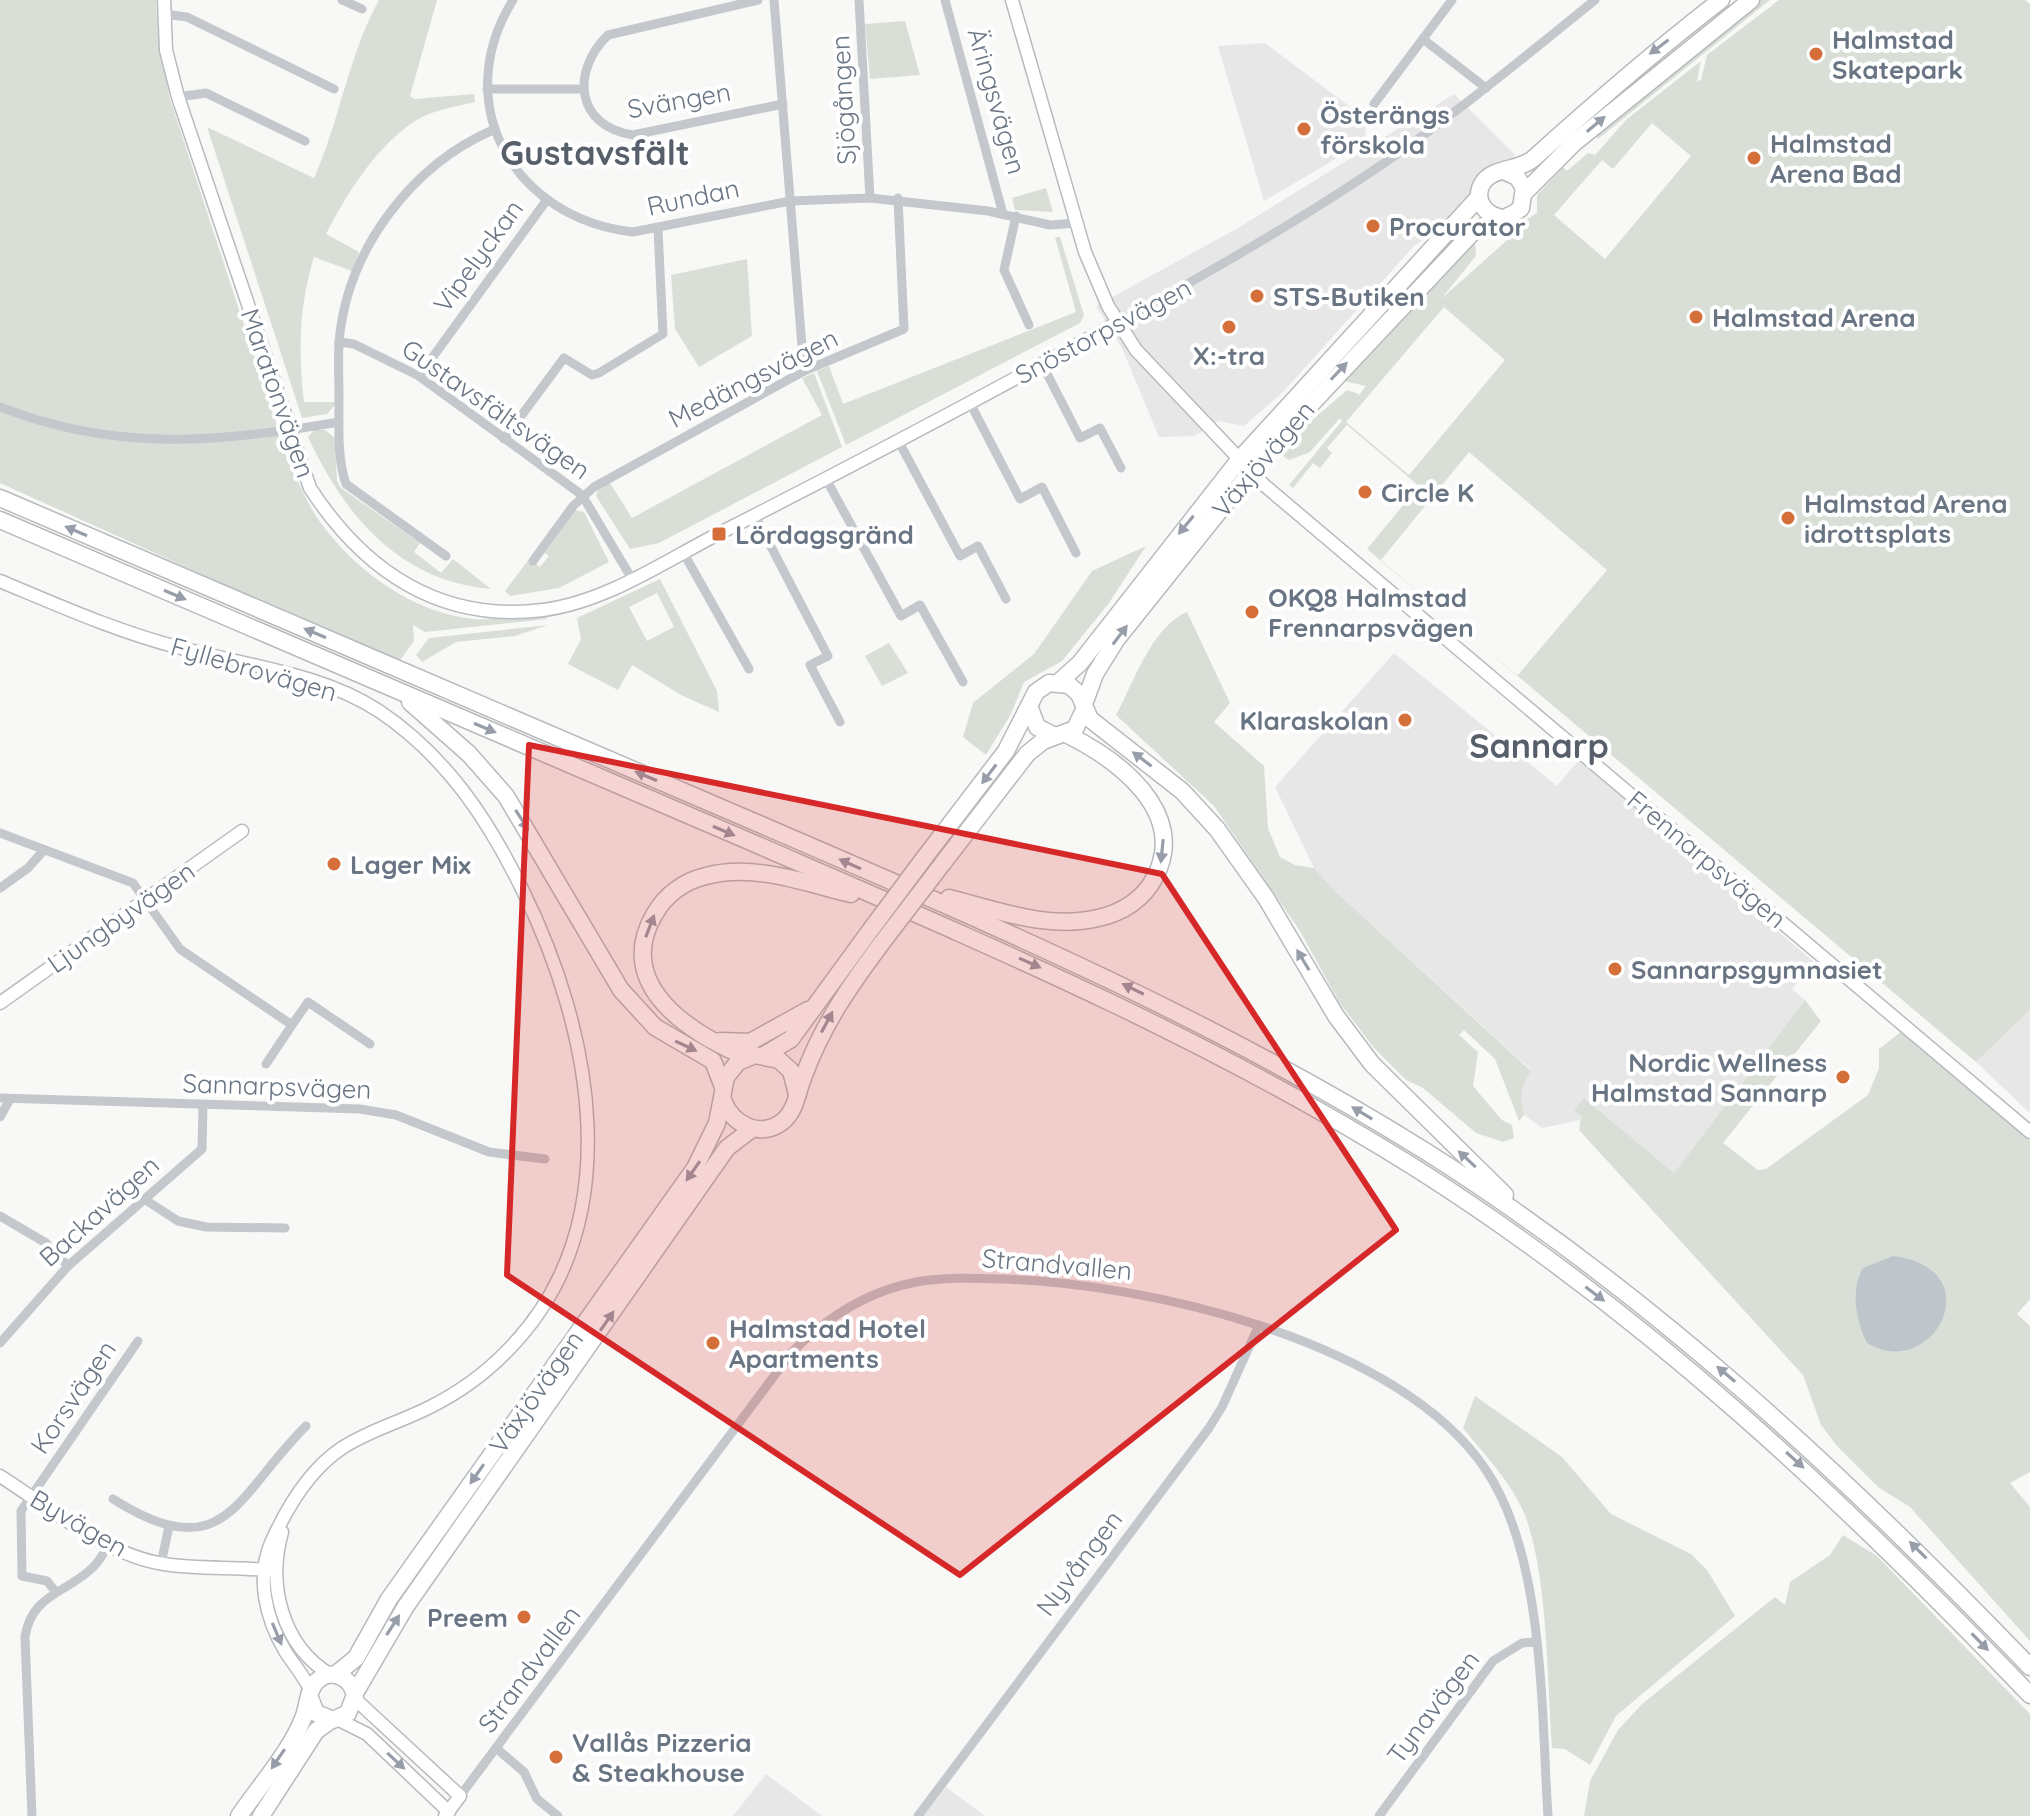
<svg xmlns="http://www.w3.org/2000/svg" width="2030" height="1816" viewBox="0 0 2030 1816" font-family="Quicksand,sans-serif">
<style>
.built{fill:#e6e7e6}
.green{fill:#d9dfd7;fill-rule:evenodd}
.water{fill:#bec6cb}
.lines{fill:none;stroke-linecap:round;stroke-linejoin:round}
.secondary-casing{stroke:#b7babf;stroke-width:15}
.highway-casing{stroke:#b7babd;stroke-width:19}
.street{stroke:#c4c7cb;stroke-width:9}
.secondary{stroke:#fff;stroke-width:12}
.highway{stroke:#fff;stroke-width:16}
.highway-bridge-casing{stroke:#b7babd;stroke-width:19;stroke-linecap:butt}
.highway-bridge{stroke:#fff;stroke-width:16}
.oneway{fill:#979ea9}
.marked{fill:#d62828;fill-opacity:0.2;stroke:#d62828;stroke-width:6;stroke-linejoin:round}
.poi-dot{fill:#d56f39;stroke:#fff;stroke-width:3}
.labels{text-anchor:middle;dominant-baseline:central;stroke-width:8;stroke-linejoin:round;paint-order:stroke}
.poi-label{font-size:26px;font-weight:bold;fill:#6a7584;stroke:#fff;text-anchor:start}
.street-label{font-size:26px;fill:#6a7584;stroke:#fff}
.district-label{font-size:34px;font-weight:bold;fill:#575f6a;stroke:#fff}
</style>
<rect width="100%" height="100%" fill="#f8f8f6"/>
<g class="built">
<polygon points="1265,43 1365,118 1366,141 1264,201 1218,46"/>
<polygon points="1454,94 1515,155 1505,163 1485,168 1473,185 1471,197 1456,216 1413,247 1284,391 1244,426 1218,421 1194,436 1159,437 1122,348 1096,306 1238,228"/>
<polygon points="1394,653 1557,786 1579,760 1815,963 1792,989 1805,1000 1674,1173 1584,1098 1580,1120 1542,1128 1524,1115 1520,1097 1523,1080 1531,1070 1335,891 1314,868 1275,787"/>
<polygon points="2030,1010 2030,1113 1976,1062"/>
<polygon points="766,1774 822,1816 733,1816"/>
<polygon points="946,1787 985,1816 924,1816"/>
</g>
<g class="green">
<path d="M0,0H156L158,36L170,99L290,465C299,483 307,503 318,519C353,569 412,613 474,619C499,621 523,612 547,615V619L425,632L413,625L414,641L398,663L0,483Z"/>
<path d="M379,0H437L410,96L414,99L474,94L475,102C456,107 432,110 415,121C376,147 347,193 326,234L359,252L352,271L314,257C299,306 298,351 304,402H335V405L327,414L302,418L207,127L314,178C340,120 348,56 379,0Z"/>
<polygon points="1759,0 1770,0 1598,139 1596,136 1608,123"/>
<path d="M1779,0H2025L2030,4V1010L1976,1062L1367,549L1419,486L1347,425L1327,448L1332,453L1320,468L1313,463L1293,488L1289,485L1342,421L1340,418L1310,452L1289,460L1280,454L1297,433L1347,390L1359,394L1357,398L1366,386L1343,381L1475,239L1476,256L1441,299L1522,227L1519,224L1537,213V195L1563,167L1567,171L1588,153L1595,155L1627,119L1701,61L1697,81L1701,80L1707,55ZM1652,123L1691,156L1605,259L1554,215L1602,160L1613,169ZM1444,307L1505,360L1409,475L1346,422ZM1469,452L1607,570L1517,676L1381,560Z"/>
<polygon points="905,21 920,75 870,79 865,24"/>
<polygon points="1046,188 1053,212 1015,210 1012,198"/>
<polygon points="1055,237 1060,237 1084,315 1080,323 846,445 817,371 829,366 843,404 1076,312"/>
<polygon points="747,259 752,336 699,367 675,329 671,275"/>
<polygon points="814,373 842,447 659,543 630,549 596,496 598,489 610,483 632,518 822,415 802,378"/>
<path d="M314,430H325L335,438L337,481L341,488L420,543L414,552L441,573L453,559L491,589C399,581 345,516 308,437Z"/>
<polygon points="575,510 584,512 609,562 559,588 510,596 505,591 529,559 540,567 549,556 545,553"/>
<polygon points="1146,546 1109,603 1062,661 1024,682 1011,714 986,755 963,737 973,703 1034,654 1092,571"/>
<path d="M660,579L717,691L719,712L681,695L632,665L618,690L568,664L581,639L577,618ZM657,593L674,627L647,641L629,607Z"/>
<path d="M1187,612L1230,703L1214,722L1264,766L1268,828L1280,857L1295,865L1314,868L1335,891L1531,1071C1520,1085 1520,1097 1524,1115L1519,1121L1495,1059L1464,1030L1459,1035L1478,1052L1473,1086L1502,1120L1512,1125L1514,1138L1503,1142L1476,1133L1423,1088L1406,1080L1374,1048L1339,1002L1300,931L1214,806L1116,715C1133,684 1152,626 1187,612Z"/>
<polygon points="548,625 515,636 456,642 422,662 416,655 429,638"/>
<polygon points="889,643 908,673 882,686 865,656"/>
<polygon points="1805,1000 1821,1021 1723,1143 1758,1170 1766,1169 1868,1095 1879,1068 1879,1049 1902,1031 2030,1141 2030,1299 2017,1314 2030,1326 2030,1472 2010,1483 2030,1507 2030,1641 1910,1507 1878,1487 1837,1446 1821,1425 1803,1375 1579,1130 1581,1116 1574,1110 1584,1098 1674,1173"/>
<path d="M1475,1396L1562,1457L1611,1514L1691,1554L1707,1570L1735,1616L1616,1716L1590,1765L1565,1749L1552,1748C1547,1681 1548,1579 1526,1518C1514,1485 1484,1454 1463,1428Z"/>
<polygon points="1843,1535 1877,1556 2030,1714 2030,1816 1584,1816 1590,1781 1618,1730 1642,1704 1775,1597 1785,1605 1790,1582 1830,1555"/>
</g>
<path class="water" d="M1893,1256C1994,1269 1932,1383 1867,1343C1856,1321 1850,1290 1863,1268Z"/>
<g class="lines">
<defs>
<g id="secondary">
<path d="M164,0L166,50L178,97L310,488C364,571 440,623 543,610C606,602 665,561 720,533C854,465 986,395 1117,323"/>
<polyline points="1012,0 1085,252 1108,306 1136,350 1264,485 2030,1132"/>
<path d="M0,581C60,606 118,632 181,648C247,666 321,673 379,711C446,756 488,819 523,891C592,1031 631,1225 508,1350C486,1373 458,1393 430,1407C401,1422 369,1430 342,1448C309,1470 287,1507 271,1543C256,1578 266,1619 285,1651C294,1665 304,1676 311,1691"/>
<polyline points="0,1003 242,831"/>
<path d="M0,1476C49,1507 105,1555 164,1564C201,1570 238,1566 275,1571"/>
<path d="M282,1532C267,1585 282,1646 331,1675"/>
<polyline points="355,1699 460,1796 445,1816"/>
<polyline points="337,1719 367,1734 449,1812"/>
</g>
<g id="highway">
<polyline points="1525,192 1574,143 1751,0"/>
<path d="M1498,217C1484,213 1474,199 1482,184C1491,167 1520,171 1534,158C1595,103 1656,50 1721,0"/>
<path d="M0,498C248,604 495,711 743,817C977,918 1209,1016 1425,1151C1652,1294 1845,1475 2030,1667"/>
<path d="M0,520C248,626 496,732 744,839C974,939 1204,1035 1417,1169C1647,1315 1842,1499 2030,1695"/>
<polyline points="1059,682 1080,663 1239,460 1479,197"/>
<polyline points="410,702 469,754 506,796 621,990 655,1027 713,1061 723,1087"/>
<path d="M1084,704L1095,674L1116,640L1269,449L1472,233C1488,220 1508,221 1521,208L1524,188L1517,177L1506,172"/>
<polyline points="1030,708 1037,727 1055,736"/>
<polyline points="925,857 1006,751 1036,692 1049,683 1069,685 1079,694 1090,719 1182,791 1217,829 1266,898 1336,1016 1372,1064 1505,1195"/>
<polyline points="943,863 1027,754 1043,741 1075,729 1084,710"/>
<path d="M949,898C996,910 1048,930 1098,918C1122,913 1144,899 1155,877C1189,812 1117,759 1066,734"/>
<polyline points="720,1041 750,1042 808,1010"/>
<polyline points="764,1055 791,1039 869,932"/>
<path d="M746,1057C692,1034 613,986 654,915C665,895 684,881 706,876C754,863 805,883 851,894"/>
<path d="M723,1100C732,1124 759,1139 782,1122C796,1111 797,1093 803,1078C822,1025 851,984 884,940"/>
<polyline points="335,1675 356,1658 389,1599 695,1168 717,1123 726,1077 738,1062 755,1055 779,1060 791,1071 797,1094"/>
<polyline points="355,1693 406,1606 727,1148 752,1129"/>
<path d="M239,1816C260,1785 291,1751 304,1716C308,1705 308,1689 317,1681C332,1667 351,1678 355,1695L348,1713L333,1720L316,1713L310,1698"/>
<polyline points="261,1816 316,1731 331,1720"/>
</g>
</defs>
<use href="#secondary" class="secondary-casing"/>
<use href="#highway" class="highway-casing"/>
<g class="street">
<polyline points="342,0 362,9"/>
<path d="M513,0C448,105 515,219 633,232L790,201L870,198L988,211L1050,225L1077,223"/>
<path d="M758,0L608,35C571,71 575,126 633,135L783,104"/>
<polyline points="774,0 804,371"/>
<polyline points="859,0 870,198"/>
<polyline points="945,0 1003,214"/>
<polyline points="163,14 187,17 334,89"/>
<polyline points="1423,39 1486,88"/>
<polyline points="487,89 583,89"/>
<polyline points="178,97 206,93 305,141"/>
<polyline points="1374,104 1452,0"/>
<polyline points="1016,216 1004,270 1029,325"/>
<path d="M1117,323C1203,276 1287,228 1368,174C1447,121 1521,60 1595,0"/>
<polyline points="339,342 354,344 419,376 582,495 632,579"/>
<polyline points="1042,364 1080,438 1100,428 1121,468"/>
<polyline points="419,376 546,201"/>
<polyline points="970,403 1020,499 1042,487 1076,553"/>
<path d="M0,407C117,453 219,442 339,422"/>
<polyline points="504,439 564,358 592,375 599,373 663,334 658,229"/>
<polyline points="899,442 960,556 978,546 1006,599"/>
<polyline points="826,479 901,616 920,605 963,682"/>
<polyline points="755,516 828,656 810,665 840,722"/>
<polyline points="683,552 749,669"/>
<path d="M446,556L346,484C337,458 339,425 339,398C339,380 338,361 339,342C347,250 411,165 495,129"/>
<polyline points="533,561 573,506 594,487 804,371 904,329 898,198"/>
<polyline points="0,833 133,883 180,949 292,1025 266,1064"/>
<polyline points="0,888 28,868 44,850"/>
<polyline points="292,1025 308,1002 370,1044"/>
<polyline points="0,1098 360,1109 396,1115 489,1152 545,1159"/>
<polyline points="0,1117 10,1099"/>
<polyline points="144,1199 178,1221 206,1227 285,1228"/>
<polyline points="0,1216 46,1243 68,1266"/>
<polyline points="0,1343 68,1266 202,1149 203,1105"/>
<path d="M113,1499C226,1570 236,1495 306,1426"/>
<polyline points="161,1564 169,1526"/>
<polyline points="55,1591 47,1581 22,1576 21,1511 138,1341"/>
<polyline points="496,1748 524,1772 537,1799 558,1816"/>
<path d="M460,1796L792,1352C827,1317 868,1291 916,1282C943,1277 973,1278 1001,1279C1147,1283 1400,1341 1486,1470C1545,1558 1541,1711 1548,1816"/>
<path d="M32,1816L25,1637C31,1596 63,1594 90,1570C98,1564 104,1553 109,1544"/>
<polyline points="918,1816 1209,1428 1222,1407 1259,1325"/>
<polyline points="1379,1816 1493,1661 1522,1643 1535,1642"/>
</g>
<use href="#secondary" class="secondary"/>
<use href="#highway" class="highway"/>
<defs>
<g id="highway-bridge">
<polyline points="869,932 925,857"/>
<polyline points="884,940 943,863"/>
</g>
</defs>
<use href="#highway-bridge" class="highway-bridge-casing"/>
<use href="#highway-bridge" class="highway-bridge"/>
</g>
<defs><path id="oneway-solid" d="M-6-.8H1V-3.2L6.5 0L1 3.2V.8H-6Z" transform="scale(2)"/></defs>
<g class="oneway">
<use href="#oneway-solid" transform="translate(1659 47) rotate(143)"/>
<use href="#oneway-solid" transform="translate(1596 124) rotate(-40)"/>
<use href="#oneway-solid" transform="translate(1339 371) rotate(-47)"/>
<use href="#oneway-solid" transform="translate(1186 525) rotate(129)"/>
<use href="#oneway-solid" transform="translate(76 531) rotate(-157)"/>
<use href="#oneway-solid" transform="translate(175 595) rotate(23)"/>
<use href="#oneway-solid" transform="translate(315 633) rotate(-157)"/>
<use href="#oneway-solid" transform="translate(1120 635) rotate(-53)"/>
<use href="#oneway-solid" transform="translate(485 728) rotate(23)"/>
<use href="#oneway-solid" transform="translate(1142 759) rotate(-143)"/>
<use href="#oneway-solid" transform="translate(989 774) rotate(127)"/>
<use href="#oneway-solid" transform="translate(646 776) rotate(-157)"/>
<use href="#oneway-solid" transform="translate(522 820) rotate(57)"/>
<use href="#oneway-solid" transform="translate(724 831) rotate(23)"/>
<use href="#oneway-solid" transform="translate(1162 851) rotate(96)"/>
<use href="#oneway-solid" transform="translate(850 864) rotate(-156)"/>
<use href="#oneway-solid" transform="translate(650 926) rotate(-69)"/>
<use href="#oneway-solid" transform="translate(1303 960) rotate(-121)"/>
<use href="#oneway-solid" transform="translate(1030 963) rotate(24)"/>
<use href="#oneway-solid" transform="translate(1133 989) rotate(-154)"/>
<use href="#oneway-solid" transform="translate(827 1022) rotate(-62)"/>
<use href="#oneway-solid" transform="translate(686 1046) rotate(25)"/>
<use href="#oneway-solid" transform="translate(1362 1113) rotate(-149)"/>
<use href="#oneway-solid" transform="translate(1467 1159) rotate(-137)"/>
<use href="#oneway-solid" transform="translate(693 1171) rotate(125)"/>
<use href="#oneway-solid" transform="translate(1595 1294) rotate(37)"/>
<use href="#oneway-solid" transform="translate(607 1321) rotate(-55)"/>
<use href="#oneway-solid" transform="translate(1726 1374) rotate(-140)"/>
<use href="#oneway-solid" transform="translate(1795 1460) rotate(42)"/>
<use href="#oneway-solid" transform="translate(477 1474) rotate(125)"/>
<use href="#oneway-solid" transform="translate(1918 1550) rotate(-135)"/>
<use href="#oneway-solid" transform="translate(393 1625) rotate(-57)"/>
<use href="#oneway-solid" transform="translate(277 1634) rotate(67)"/>
<use href="#oneway-solid" transform="translate(1980 1642) rotate(46)"/>
<use href="#oneway-solid" transform="translate(278 1759) rotate(124)"/>
<use href="#oneway-solid" transform="translate(396 1761) rotate(43)"/>
</g>
<path class="marked" d="M529,745L1162,874L1396,1230L960,1575L507,1275Z"/>
<g class="poi-dot">
<circle cx="1816" cy="54" r="8"/>
<circle cx="1304" cy="129" r="8"/>
<circle cx="1754" cy="158" r="8"/>
<circle cx="1373" cy="226" r="8"/>
<circle cx="1257" cy="296" r="8"/>
<circle cx="1696" cy="317" r="8"/>
<circle cx="1229" cy="327" r="8"/>
<circle cx="1365" cy="492" r="8"/>
<circle cx="1788" cy="518" r="8"/>
<rect x="711" y="526" width="16" height="16" rx="4"/>
<circle cx="1252" cy="612" r="8"/>
<circle cx="1405" cy="720" r="8"/>
<circle cx="334" cy="864" r="8"/>
<circle cx="1615" cy="969" r="8"/>
<circle cx="1843" cy="1077" r="8"/>
<circle cx="713" cy="1343" r="8"/>
<circle cx="524" cy="1617" r="8"/>
<circle cx="556" cy="1757" r="8"/>
</g>
<g class="labels">
<g class="poi-label">
<text x="1832" y="39">Halmstad<tspan x="1832" dy="30">Skatepark</tspan></text>
<text x="1320" y="114">Österängs<tspan x="1320" dy="30">förskola</tspan></text>
<text x="1770" y="143">Halmstad<tspan x="1770" dy="30">Arena Bad</tspan></text>
<text x="1389" y="226">Procurator</text>
<text x="1273" y="296">STS-Butiken</text>
<text x="1712" y="317">Halmstad Arena</text>
<text x="1229" y="355" text-anchor="middle">X:-tra</text>
<text x="1381" y="492">Circle K</text>
<text x="1804" y="503">Halmstad Arena<tspan x="1804" dy="30">idrottsplats</tspan></text>
<text x="735" y="534">Lördagsgränd</text>
<text x="1268" y="597">OKQ8 Halmstad<tspan x="1268" dy="30">Frennarpsvägen</tspan></text>
<text x="1389" y="720" text-anchor="end">Klaraskolan</text>
<text x="350" y="864">Lager Mix</text>
<text x="1631" y="969">Sannarpsgymnasiet</text>
<text x="1827" y="1062" text-anchor="end">Nordic Wellness<tspan x="1827" dy="30">Halmstad Sannarp</tspan></text>
<text x="729" y="1328">Halmstad Hotel<tspan x="729" dy="30">Apartments</tspan></text>
<text x="508" y="1617" text-anchor="end">Preem</text>
<text x="572" y="1742">Vallås Pizzeria<tspan x="572" dy="30">&amp; Steakhouse</tspan></text>
</g>
<g class="street-label">
<text transform="translate(679 100) rotate(-10)">Svängen</text>
<text transform="translate(843 100) rotate(-93)">Sjögången</text>
<text transform="translate(997 101) rotate(74)">Äringsvägen</text>
<text transform="translate(693 197) rotate(-12)">Rundan</text>
<text transform="translate(478 256) rotate(-54)">Vipelyckan</text>
<text transform="translate(1103 331) rotate(-28)">Snöstorpsvägen</text>
<text transform="translate(753 378) rotate(-27)">Medängsvägen</text>
<text transform="translate(278 393) rotate(71)">Maratonvägen</text>
<text transform="translate(496 409) rotate(35)">Gustavsfältsvägen</text>
<text transform="translate(1263 459) rotate(-50)">Växjövägen</text>
<text transform="translate(254 669) rotate(16)">Fyllebrovägen</text>
<text transform="translate(1707 859) rotate(40)">Frennarpsvägen</text>
<text transform="translate(121 917) rotate(-35)">Ljungbyvägen</text>
<text transform="translate(277 1086) rotate(2)">Sannarpsvägen</text>
<text transform="translate(99 1211) rotate(-42)">Backavägen</text>
<text transform="translate(1057 1264) rotate(5)">Strandvallen</text>
<text transform="translate(536 1392) rotate(-55)">Växjövägen</text>
<text transform="translate(73 1397) rotate(-56)">Korsvägen</text>
<text transform="translate(79 1523) rotate(30)">Byvägen</text>
<text transform="translate(1079 1563) rotate(-53)">Nyvången</text>
<text transform="translate(529 1669) rotate(-53)">Strandvallen</text>
<text transform="translate(1433 1707) rotate(-53)">Tynavägen</text>
</g>
<g class="district-label">
<text x="595" y="152">Gustavsfält</text>
<text x="1539" y="745">Sannarp</text>
</g>
</g>
</svg>
